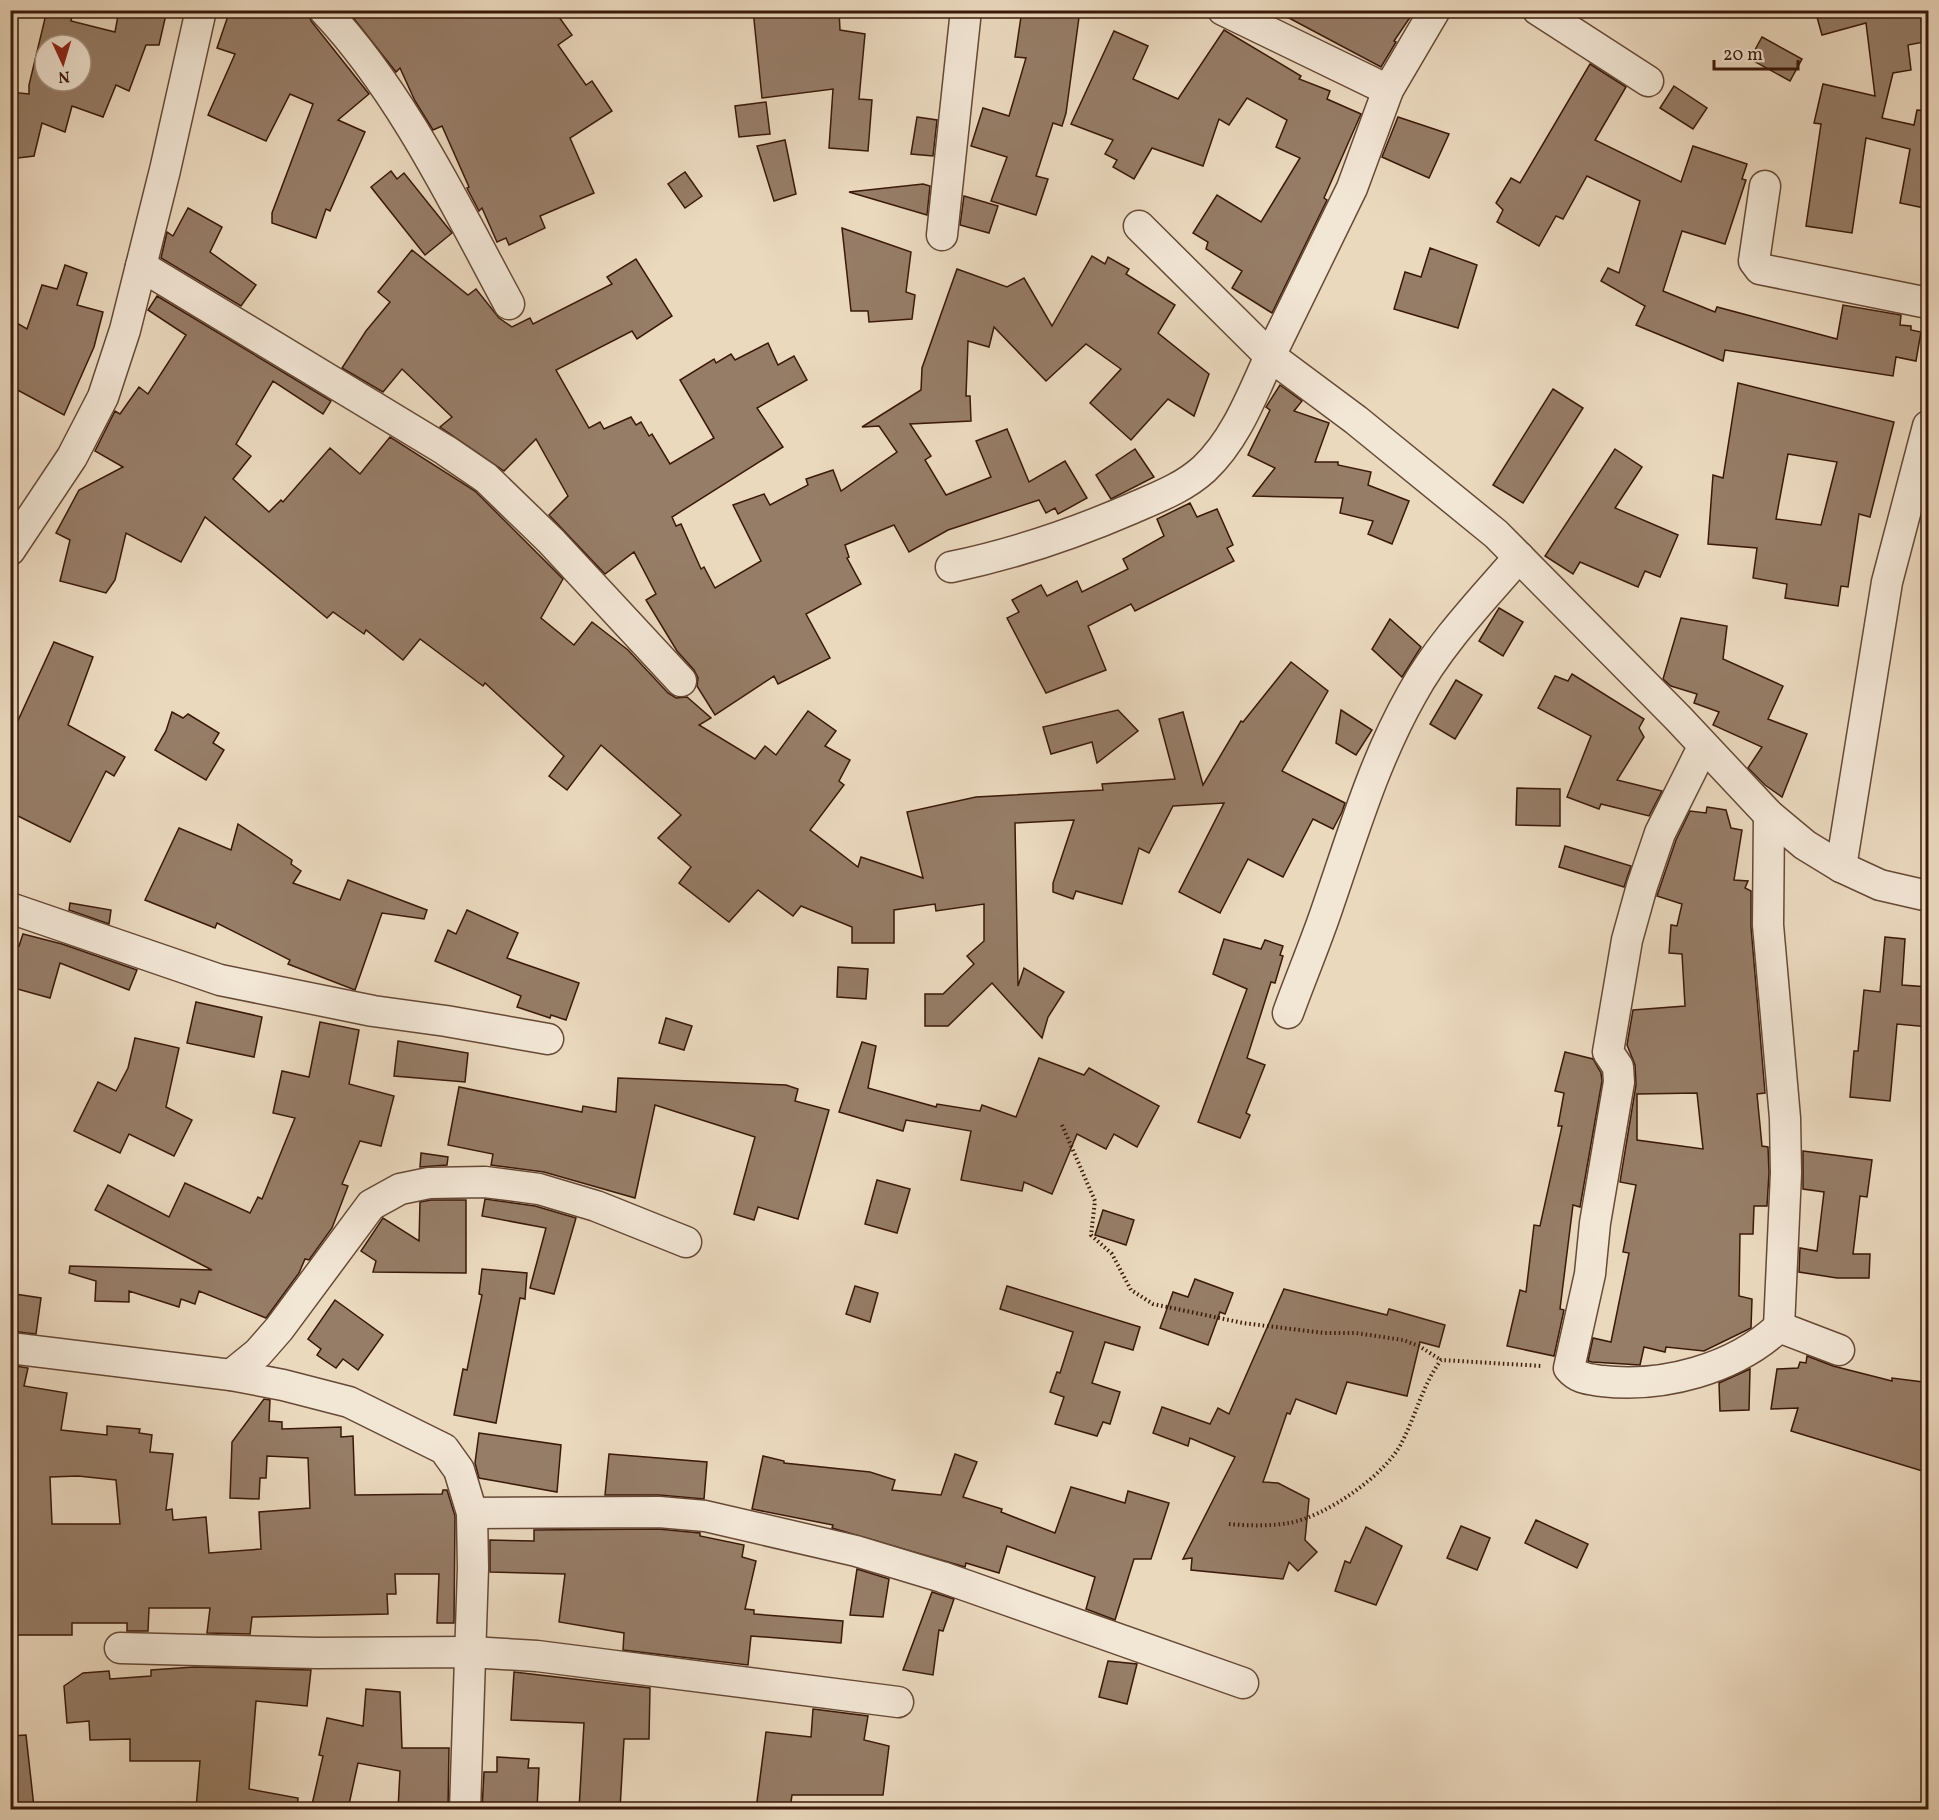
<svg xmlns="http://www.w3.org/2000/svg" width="1939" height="1820" viewBox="0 0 1939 1820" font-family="Vollkorn,serif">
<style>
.building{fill:#967d67;stroke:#3a1909;stroke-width:1.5;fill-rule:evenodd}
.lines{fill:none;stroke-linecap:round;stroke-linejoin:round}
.minor-casing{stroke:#664936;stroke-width:33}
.path{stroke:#3a1909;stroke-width:4;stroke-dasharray:1.5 3;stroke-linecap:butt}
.minor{stroke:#f2e6d5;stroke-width:30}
</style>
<rect width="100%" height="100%" fill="#ebd9be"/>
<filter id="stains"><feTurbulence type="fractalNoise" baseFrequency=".00333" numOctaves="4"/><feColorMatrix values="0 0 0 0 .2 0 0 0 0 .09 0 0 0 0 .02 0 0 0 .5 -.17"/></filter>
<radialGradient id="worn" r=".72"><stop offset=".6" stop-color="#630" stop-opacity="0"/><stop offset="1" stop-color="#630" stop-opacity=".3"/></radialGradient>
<g class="building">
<path d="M47,10H73L71,21L115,32L119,10H167L159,45H146L129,91L116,85L103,117L72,106L65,132L42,123L34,156L10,159V92L29,94V85ZM45,45H81V81H45Z"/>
<polygon points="230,10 307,10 311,21 369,94 338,120 365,132 330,211 326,209 316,238 272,223 272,213 313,104 290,94 266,141 208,115 235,54 217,48"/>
<polygon points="347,10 554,10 572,35 558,45 586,85 592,81 612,111 570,138 594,193 540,216 545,228 509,245 506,238 497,242 482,208 479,211 467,188 469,187 442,126 433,130 415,101 400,68 396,72"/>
<polygon points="753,10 839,10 840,30 865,34 859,99 872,100 868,151 829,148 833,89 762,98"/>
<polygon points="1022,10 1080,10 1066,113 1062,126 1053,123 1036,176 1048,179 1036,215 991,201 1007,157 971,146 983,108 1009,116 1026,58 1015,57"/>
<polygon points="1274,10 1415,10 1394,41 1396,42 1381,67"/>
<polygon points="1815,10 1920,10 1924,42 1908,45 1911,70 1893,73 1882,118 1914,125 1917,110 1929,111 1929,209 1900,203 1910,149 1866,138 1852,233 1806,226 1821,124 1814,123 1823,84 1875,96 1866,23 1822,35"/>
<polygon points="1224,30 1301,76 1299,79 1330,91 1327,99 1361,114 1324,198 1327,200 1272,313 1232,288 1242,271 1206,249 1208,242 1193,233 1217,195 1261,222 1300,158 1276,147 1287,120 1247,98 1229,125 1219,119 1203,166 1152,148 1134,179 1113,167 1117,160 1105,154 1113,140 1071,124 1114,31 1148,46 1133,79 1178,99"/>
<polygon points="1762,37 1802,59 1790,81 1750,59"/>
<polygon points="1590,64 1626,87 1595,140 1681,182 1693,146 1747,164 1742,179 1746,180 1725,244 1682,231 1663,291 1715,312 1717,307 1837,339 1843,305 1901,315 1900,325 1911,326 1911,330 1921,332 1916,361 1896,357 1893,376 1725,350 1723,361 1636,325 1645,306 1601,281 1608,268 1619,273 1640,201 1587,176 1563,219 1556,216 1539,246 1497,222 1503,210 1496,203 1511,178 1520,183"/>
<polygon points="1674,86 1707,108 1693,129 1660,108"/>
<polygon points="766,102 770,134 739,137 735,106"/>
<polygon points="917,117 937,120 933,156 911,154"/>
<polygon points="1398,117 1449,134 1429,178 1382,157"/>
<polygon points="785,140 796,194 774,201 757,146"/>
<polygon points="391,171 397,179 404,173 452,233 425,255 371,187"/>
<polygon points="685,172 702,196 685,208 668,184"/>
<polygon points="923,184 930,186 927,215 849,192"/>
<polygon points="964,196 998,206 989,233 960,225"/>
<polygon points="188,208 222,227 210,252 256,285 241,306 161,258 167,232 173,236"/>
<polygon points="842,228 911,252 906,292 915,295 912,319 869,322 868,311 851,311"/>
<polygon points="1430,248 1477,265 1458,328 1394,309 1405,272 1421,277"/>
<polygon points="412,250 468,295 476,289 499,318 512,327 530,318 533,324 612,284 607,277 636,259 672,316 637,339 632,331 556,370 589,428 600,422 604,429 631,417 636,425 641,422 649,436 652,434 670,464 714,438 680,380 714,359 716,363 731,354 735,360 768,343 778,365 794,356 807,380 757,408 783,447 672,517 676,526 681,524 701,569 704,567 715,588 761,561 733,505 764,494 770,505 808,485 806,479 833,470 841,491 897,452 879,426 862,427 921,390 922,368 957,269 1007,287 1024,278 1052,326 1092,256 1105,264 1108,257 1129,269 1126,274 1175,305 1158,333 1209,374 1194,416 1168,399 1131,440 1090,403 1121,369 1086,344 1046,381 994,327 989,347 968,341 966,396 970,396 971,421 910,424 931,456 925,460 946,495 991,477 976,441 1007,429 1029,482 1065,461 1087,498 1058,514 1055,508 1046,513 1039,500 948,530 909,552 894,525 845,545 849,557 847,558 861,584 806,614 830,658 778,684 774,676 715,715 697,686 698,678 694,670 677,651 646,600 656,594 634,552 605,574 549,515 568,496 536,439 504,471 440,427 452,417 402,369 383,392 342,368 366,331 390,302 378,292"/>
<polygon points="65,265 87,273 77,305 103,312 94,347 64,415 10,386 10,319 27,329 42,285 57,289"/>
<polygon points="157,296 331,401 323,414 273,381 236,444 251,456 233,479 269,512 281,500 283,502 330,448 360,474 390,437 475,491 563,579 541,618 574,645 592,622 628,650 668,693 676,698 687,697 711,718 699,725 755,759 765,746 776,755 808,711 836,731 825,746 850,760 839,781 844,785 810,830 858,867 861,857 923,878 907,812 976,797 1103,790 1102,784 1175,779 1159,719 1183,712 1203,785 1241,721 1243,722 1291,662 1328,691 1282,771 1345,803 1342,812 1333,829 1313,819 1283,877 1248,859 1220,913 1179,892 1224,803 1173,806 1149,853 1139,848 1122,904 1076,891 1073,899 1053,892 1053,883 1074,820 1015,823 1018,986 1024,968 1064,992 1048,1017 1042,1038 992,983 948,1026 925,1026 925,994 943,994 974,964 967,956 984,941 984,904 936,911 935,904 894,910 894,943 852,943 852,927 801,906 793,916 758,890 729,922 679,883 691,867 658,838 681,815 601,745 567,790 549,776 564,756 485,683 483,686 420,639 403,660 366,630 364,634 333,612 327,618 205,517 181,562 126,533 115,580 106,593 60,581 70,540 56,533 79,490 123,467 95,451 115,411 120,414 139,387 148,394 186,335 148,310"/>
<path d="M1738,383L1894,422L1870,517L1859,514L1848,587L1841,586L1838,606L1785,598L1787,584L1753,578L1757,548L1708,544L1713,475L1723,478ZM1788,454L1837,462L1821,525L1776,519Z"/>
<polygon points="1280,385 1302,401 1294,411 1329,423 1315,462 1338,462 1338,465 1371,472 1368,485 1409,501 1392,544 1368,534 1373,521 1340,513 1343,498 1253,496 1275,468 1248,455 1270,410 1266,407"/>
<polygon points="1553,389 1583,408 1523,503 1493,485"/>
<polygon points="1135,449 1154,477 1111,499 1096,475"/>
<polygon points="1615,449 1642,467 1615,508 1678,535 1660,577 1645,571 1638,587 1580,562 1573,574 1545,556"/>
<polygon points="1190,503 1197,517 1217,509 1233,545 1227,548 1234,561 1135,611 1131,604 1088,626 1106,670 1046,693 1007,618 1019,612 1012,600 1041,585 1047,596 1077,581 1082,592 1128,569 1123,559 1164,536 1157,519"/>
<polygon points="1499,608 1523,622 1503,656 1479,641"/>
<polygon points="1681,618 1727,626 1723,659 1783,686 1768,719 1807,734 1782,797 1765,785 1748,768 1762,747 1713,725 1719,712 1694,703 1697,694 1671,686 1663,679"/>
<polygon points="1390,619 1421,647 1402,677 1372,649"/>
<polygon points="54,642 93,657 68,725 125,757 114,776 106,771 70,842 10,812 10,738"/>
<polygon points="1572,674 1644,719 1639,728 1644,737 1617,780 1662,791 1649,816 1601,804 1599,809 1567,797 1591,736 1538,708 1555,676 1568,681"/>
<polygon points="1456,680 1482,695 1455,739 1430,724"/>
<polygon points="1118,710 1138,731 1097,763 1092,742 1051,754 1043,727"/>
<polygon points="1341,710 1372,730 1356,755 1336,743"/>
<polygon points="172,712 183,718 188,714 219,733 213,743 224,750 206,780 155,750 166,731"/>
<polygon points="1517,788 1560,789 1560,826 1516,825"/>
<path d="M1707,807L1726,810L1731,828L1742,830L1734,880L1748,881L1745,888L1751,891V927L1765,1093L1757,1094L1762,1146L1768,1147L1769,1173L1767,1206H1754L1753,1234H1740L1739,1296L1752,1299L1751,1328L1704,1351L1666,1347L1665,1352L1644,1347L1640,1365L1592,1362L1588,1361L1593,1338L1611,1342L1629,1253L1623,1252L1636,1185L1620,1182L1636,1085L1635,1065L1627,1045L1633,1010L1685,1006L1682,954L1669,953L1671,925L1677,926L1682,904L1657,896L1676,840L1690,811L1706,813ZM1697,1093L1703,1149L1637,1140V1094Z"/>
<polygon points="238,824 292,860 291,864 301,871 293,883 340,900 348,880 427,910 424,919 382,913 355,990 288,964 290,960 217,923 215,928 145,900 179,828 231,850"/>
<polygon points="1565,846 1631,866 1624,887 1559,867"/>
<polygon points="70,903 111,910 109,924 69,910"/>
<polygon points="467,910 518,933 507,958 579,983 566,1020 551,1015 550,1018 517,1007 521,996 435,961 448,930 456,934"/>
<polygon points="23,934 62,944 137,970 129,990 60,963 50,998 10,987 10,944 19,946"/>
<polygon points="1885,937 1905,939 1902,985 1929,987 1929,1027 1897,1024 1890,1101 1850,1097 1854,1051 1858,1051 1864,990 1880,992"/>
<polygon points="1224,939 1261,949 1265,940 1283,946 1280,955 1283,956 1275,983 1271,982 1247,1058 1265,1065 1246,1113 1250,1115 1240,1138 1198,1122 1247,989 1213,974"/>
<polygon points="838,967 868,969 866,999 837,997"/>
<polygon points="196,1002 262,1017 254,1057 187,1043"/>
<polygon points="666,1018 692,1026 684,1050 659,1043"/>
<polygon points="320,1022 359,1030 349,1084 394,1096 381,1146 360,1141 342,1184 348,1186 332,1228 309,1260 305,1259 299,1273 266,1318 199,1291 195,1304 181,1299 179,1307 129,1291 129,1302 95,1301 96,1281 69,1273 70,1266 212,1270 95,1210 108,1185 169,1217 185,1183 250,1213 258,1197 262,1199 295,1118 273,1113 282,1071 309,1077"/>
<polygon points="135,1038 179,1048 166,1107 192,1120 174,1156 129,1134 120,1153 74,1131 98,1082 116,1091 128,1068"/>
<polygon points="398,1041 468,1053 465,1082 394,1076"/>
<polygon points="862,1042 876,1046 868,1088 936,1107 937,1104 980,1111 982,1105 1016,1117 1039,1058 1084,1075 1089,1068 1159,1106 1137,1147 1114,1134 1106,1149 1077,1134 1052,1194 1024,1182 1022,1191 961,1180 971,1131 906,1120 903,1131 839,1112"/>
<polygon points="1565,1052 1593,1059 1601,1073 1602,1081 1580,1207 1573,1205 1560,1309 1564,1310 1554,1356 1507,1346 1520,1290 1526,1292 1534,1225 1540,1226 1562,1126 1558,1126 1564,1093 1555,1091"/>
<polygon points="618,1078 786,1085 798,1089 795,1101 829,1110 798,1219 758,1207 754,1220 734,1214 755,1137 655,1105 635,1198 544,1172 491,1165 493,1154 448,1145 459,1087 582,1112 583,1106 616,1112"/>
<polygon points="1803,1151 1872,1160 1867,1197 1860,1196 1853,1254 1870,1254 1869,1278 1837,1278 1799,1272 1800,1248 1817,1251 1824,1192 1803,1189"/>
<polygon points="421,1153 448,1157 447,1165 420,1167"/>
<polygon points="877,1180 910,1189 897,1233 865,1224"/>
<polygon points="485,1199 535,1206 576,1218 554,1294 530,1288 546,1228 482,1216"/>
<polygon points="431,1200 466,1200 466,1273 373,1272 376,1261 361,1251 383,1218 419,1241 420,1202"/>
<polygon points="1103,1210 1134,1220 1126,1245 1095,1235"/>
<polygon points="482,1269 527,1273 525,1299 520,1298 496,1423 454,1415 463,1369 467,1370 482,1295 479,1294"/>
<polygon points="1195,1279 1233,1293 1225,1314 1220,1312 1208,1345 1160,1328 1173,1292 1188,1297"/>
<polygon points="855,1286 878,1293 870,1322 846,1314"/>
<polygon points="1007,1286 1140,1327 1133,1350 1105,1342 1092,1383 1120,1392 1110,1424 1103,1422 1097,1436 1055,1424 1064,1397 1050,1392 1057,1372 1060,1373 1073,1332 1000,1309"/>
<polygon points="1284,1289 1387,1315 1389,1309 1445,1325 1439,1347 1420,1342 1407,1396 1347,1382 1336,1414 1296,1399 1290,1414 1287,1413 1263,1482 1278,1483 1309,1499 1305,1540 1317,1552 1298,1571 1289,1562 1283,1579 1191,1570 1192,1558 1183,1559 1235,1457 1190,1438 1188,1446 1153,1433 1162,1407 1210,1424 1218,1408 1229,1414"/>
<polygon points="15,1294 41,1298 36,1334 10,1331"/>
<polygon points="335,1300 383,1335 358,1370 343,1359 336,1368 317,1355 321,1349 308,1339"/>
<polygon points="1807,1356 1833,1366 1892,1381 1892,1378 1923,1382 1923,1388 1929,1389 1929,1473 1791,1431 1798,1408 1771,1409 1777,1369 1798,1368 1800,1362 1806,1363"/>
<path d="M10,1365L28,1368L24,1386L67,1393L61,1430L107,1435V1426L140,1429L139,1433L152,1435L150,1452L173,1454L166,1510L172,1509L173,1520L206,1517L209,1553L261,1549L259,1512L310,1508L308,1458L267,1456L266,1478H260L259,1499L230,1498L232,1442L264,1399L270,1400L269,1421L282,1422V1429L341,1427V1437L353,1436L355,1495L442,1494L443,1490H447L455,1516L454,1623H437L439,1574H395L396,1594H387L388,1614L252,1617L250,1634L207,1633L210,1608H149L148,1631H127V1623H72V1635H10ZM78,1476L116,1480L120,1524H52L50,1477Z"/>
<polygon points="1750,1369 1749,1410 1720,1411 1719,1383"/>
<polygon points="479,1433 561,1445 557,1492 479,1478 475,1463"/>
<polygon points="609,1454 707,1462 704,1499 659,1495 605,1495"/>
<polygon points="955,1454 977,1462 963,1497 1002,1509 1001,1512 1055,1533 1071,1487 1125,1503 1128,1491 1169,1503 1151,1559 1134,1559 1115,1620 1086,1609 1095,1577 1007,1546 999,1573 966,1563 965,1567 832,1528 833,1525 752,1509 763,1456 784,1461 784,1463 870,1472 895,1480 892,1490 941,1495"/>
<polygon points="1536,1520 1588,1544 1577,1568 1525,1543"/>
<polygon points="1461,1526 1490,1538 1477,1570 1447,1558"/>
<polygon points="1366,1527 1402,1546 1376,1605 1335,1591 1345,1561 1350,1563"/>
<polygon points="658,1529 700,1533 700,1536 744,1545 742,1557 756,1561 745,1609 754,1610 754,1614 843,1621 841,1643 751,1636 748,1665 623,1650 624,1633 559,1622 565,1574 490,1572 490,1540 534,1541 534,1530"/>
<polygon points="857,1569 889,1579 883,1617 850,1615"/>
<polygon points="932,1592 954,1599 943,1631 939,1630 933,1675 903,1670"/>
<polygon points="1108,1661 1137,1664 1127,1704 1099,1697"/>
<polygon points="194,1667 311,1670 307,1706 256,1701 249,1789 298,1798 297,1809 196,1809 200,1761 130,1761 130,1739 90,1740 89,1721 67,1723 64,1686 83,1673 109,1671 110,1679 151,1676 151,1670"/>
<polygon points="514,1672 650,1688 649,1739 624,1739 620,1809 579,1809 584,1723 511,1720"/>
<polygon points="366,1689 400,1692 402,1748 449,1748 448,1809 398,1809 400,1771 358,1763 348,1809 311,1809 323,1756 319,1755 327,1718 363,1726"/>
<polygon points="813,1709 868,1716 864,1740 889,1746 883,1795 792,1795 790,1809 756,1809 766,1732 811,1737"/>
<polygon points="26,1735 34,1807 10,1809 10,1736"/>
<polygon points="497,1757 529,1759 528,1768 539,1768 537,1809 482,1809 484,1772 497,1772"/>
</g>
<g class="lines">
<defs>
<g id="minor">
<path d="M324,10C401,91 456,206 509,304"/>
<polyline points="1223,10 1388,90"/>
<polyline points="1435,10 1388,90 1352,188 1270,356 1356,420 1496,534 1678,718 1769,815 1805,845 1841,867 1880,885 1928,896"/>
<polyline points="1538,10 1648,81"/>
<polyline points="1765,186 1754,261 1760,269 1928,303"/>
<polyline points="942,235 966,10"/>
<polyline points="141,266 445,450 486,478 551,541 681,681"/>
<polyline points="10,550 72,457 103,397 125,330 165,170 201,10"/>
<path d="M951,567C1014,554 1073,534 1133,508C1158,497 1183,488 1204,469C1236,439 1252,395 1270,356L1139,226"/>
<path d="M1703,747L1660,833L1642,886L1627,940L1608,1052L1618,1067L1619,1082L1595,1223L1590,1274L1569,1368C1578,1379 1589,1379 1602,1381C1663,1388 1734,1369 1779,1327"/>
<polyline points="1769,815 1768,925 1785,1118 1786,1173 1779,1327 1839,1350"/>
<polyline points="1841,867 1887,582 1928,426"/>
<polyline points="10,908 220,980 373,1011 446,1021 548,1039"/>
<path d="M1288,1013C1301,977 1316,942 1328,906C1353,834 1374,761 1412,694C1440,643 1481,601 1519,557"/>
<polyline points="10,1348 231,1375 283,1385 349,1402 444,1449 459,1470 472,1513 473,1568 465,1810"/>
<polyline points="231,1375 258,1353 279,1329 371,1205 400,1189 429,1183 485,1182 539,1189 596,1206 686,1242"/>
<polyline points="472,1513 659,1512 705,1516 856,1551 942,1577 1243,1683"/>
<polyline points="120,1648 317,1653 470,1652 537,1656 898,1702"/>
</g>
</defs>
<use href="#minor" class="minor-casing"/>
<g class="path">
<polyline points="1062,1125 1095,1201 1091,1235 1112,1254 1131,1290 1153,1304 1243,1323 1324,1333 1356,1333 1403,1340 1419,1346 1441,1360"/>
<path d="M1229,1524C1248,1526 1271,1526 1289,1523C1325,1517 1386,1475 1402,1442C1416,1415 1423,1384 1441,1360L1542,1366"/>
</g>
<use href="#minor" class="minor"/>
</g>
<rect width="1939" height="1820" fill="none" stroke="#ebd9be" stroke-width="36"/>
<rect x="12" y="12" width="1915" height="1796" fill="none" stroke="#3a1909" stroke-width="3"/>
<rect x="18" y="18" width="1903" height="1784" fill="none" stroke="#3a1909" stroke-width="1.5"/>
<g transform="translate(63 63) rotate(176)"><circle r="28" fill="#f2e6d5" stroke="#a89483" stroke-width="1.5"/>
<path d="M0-4.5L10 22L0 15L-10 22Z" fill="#8f2418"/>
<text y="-9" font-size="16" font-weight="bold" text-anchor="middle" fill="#3a1909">N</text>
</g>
<path d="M1714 60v9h84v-9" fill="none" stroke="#3a1909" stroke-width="3"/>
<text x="1723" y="60" font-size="18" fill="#3a1909" stroke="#f2e6d5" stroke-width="4.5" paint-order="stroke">20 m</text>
<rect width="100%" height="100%" filter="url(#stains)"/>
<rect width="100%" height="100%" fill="url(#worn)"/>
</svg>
